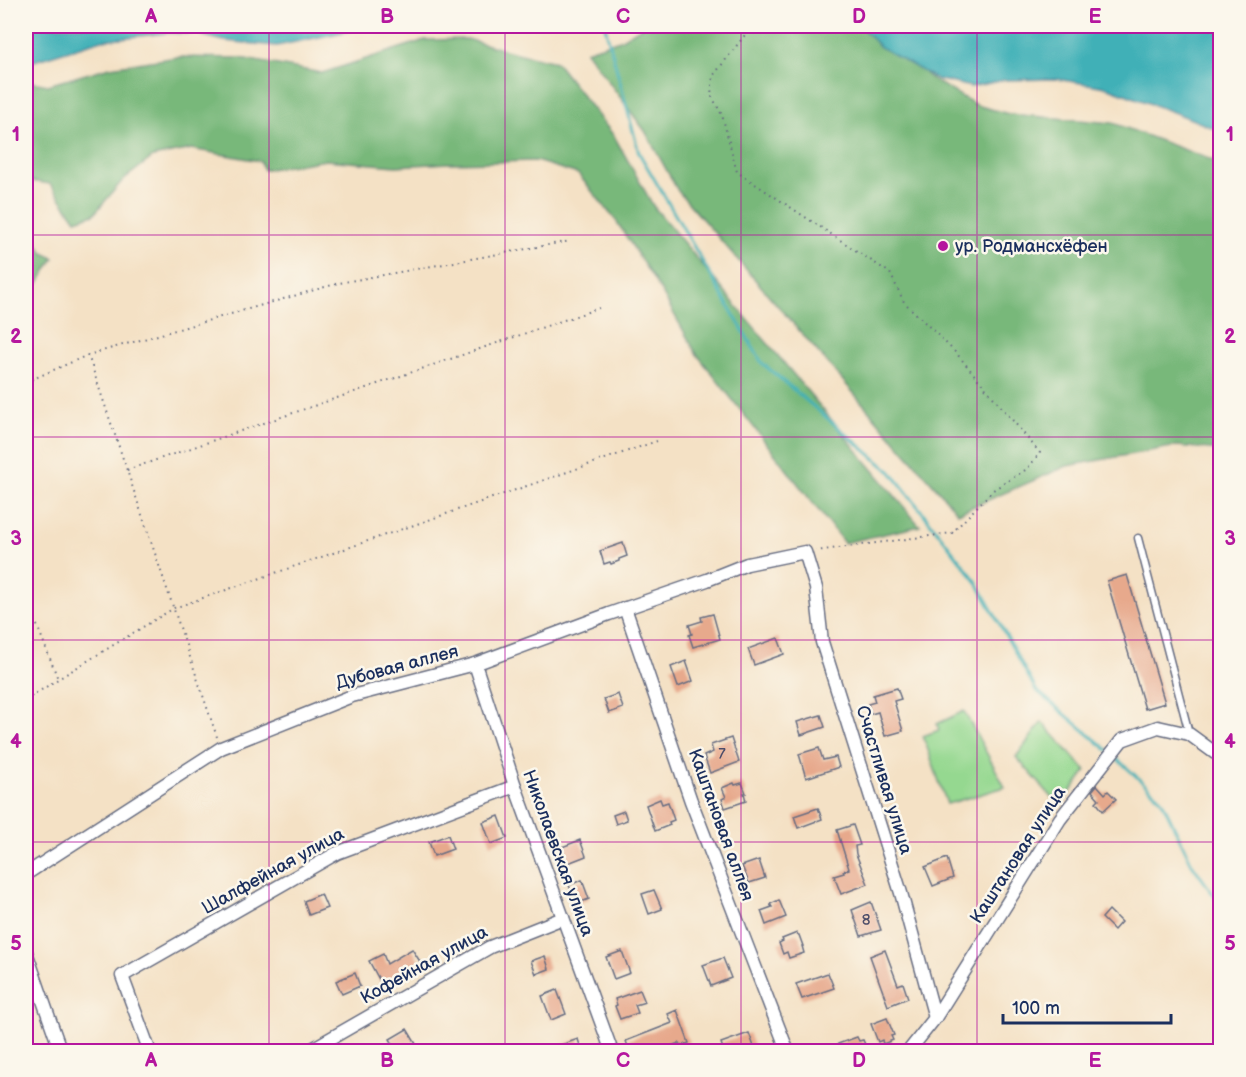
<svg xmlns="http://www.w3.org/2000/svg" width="1246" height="1077" viewBox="0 0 1246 1077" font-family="'Balsamiq Sans',sans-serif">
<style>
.green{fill:#95d890;stroke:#588477;stroke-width:1.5}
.forest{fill:#78b87a;stroke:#4a746c;stroke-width:1.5}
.water{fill:#3fb0b7;stroke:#2d708a;stroke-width:1.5}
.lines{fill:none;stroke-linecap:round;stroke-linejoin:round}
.stream{stroke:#3fb0b7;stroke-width:3}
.building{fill:#e7a98c}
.service-casing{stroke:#676d82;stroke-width:9}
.minor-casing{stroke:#676d82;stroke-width:15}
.path{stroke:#676d82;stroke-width:2;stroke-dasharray:1.5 4.5;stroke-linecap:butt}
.service{stroke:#fff;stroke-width:6}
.minor{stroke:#fff;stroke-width:12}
.grid{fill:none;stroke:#b5179e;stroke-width:1.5;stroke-opacity:0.55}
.poi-dot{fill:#b5179e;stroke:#fbf7ec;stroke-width:2}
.labels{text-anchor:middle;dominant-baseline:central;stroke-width:5;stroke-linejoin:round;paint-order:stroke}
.number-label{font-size:15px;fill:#4e4e6a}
.poi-label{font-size:18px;fill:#1b2f5e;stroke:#fbf7ec;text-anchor:start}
.street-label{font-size:18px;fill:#1b2f5e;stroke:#fbf7ec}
.neatline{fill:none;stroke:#b5179e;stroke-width:2}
.grid-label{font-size:20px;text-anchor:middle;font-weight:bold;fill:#b5179e}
</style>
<rect width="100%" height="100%" fill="#fbf7ec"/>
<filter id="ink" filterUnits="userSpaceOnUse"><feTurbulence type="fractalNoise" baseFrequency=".0167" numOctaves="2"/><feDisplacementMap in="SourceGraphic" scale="12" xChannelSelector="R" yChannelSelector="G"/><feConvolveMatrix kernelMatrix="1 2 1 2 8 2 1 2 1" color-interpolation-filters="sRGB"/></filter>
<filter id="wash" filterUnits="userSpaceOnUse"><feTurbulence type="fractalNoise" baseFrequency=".008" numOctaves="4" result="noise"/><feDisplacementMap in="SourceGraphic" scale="24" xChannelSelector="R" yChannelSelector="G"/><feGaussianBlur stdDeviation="1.35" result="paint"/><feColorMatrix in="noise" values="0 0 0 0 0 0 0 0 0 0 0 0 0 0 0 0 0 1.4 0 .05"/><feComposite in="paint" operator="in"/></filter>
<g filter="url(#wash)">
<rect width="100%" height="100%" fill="#f4e1c5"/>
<g class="green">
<polygon points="964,711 1005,787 947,804 923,736 939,730 937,724"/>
<polygon points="1042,722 1086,771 1060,806 1016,757"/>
</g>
<g class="forest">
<polygon points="643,26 865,26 894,44 930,78 976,105 1009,114 1113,123 1220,163 1220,450 1177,446 1067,466 958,513 678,191 645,131 586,51 620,40"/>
<polygon points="467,39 512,52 556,62 614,136 654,207 920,526 844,543 696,353 661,291 617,222 578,174 536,161 448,163 396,166 326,160 264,170 260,161 191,149 153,157 123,180 94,214 76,220 50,184 31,181 26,188 26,81 48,85 110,67 178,57 240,58 322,73 425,40"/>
<polygon points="26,222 30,232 43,253 54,258 26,303"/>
</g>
<g class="water">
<polygon points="26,26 494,26 478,31 363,28 277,46 224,41 196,34 167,33 102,40 31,62 26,63"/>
<polygon points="860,26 1220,26 1220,131 1186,117 1106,87 1056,79 1005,80 971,87 936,79 880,47"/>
</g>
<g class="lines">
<g class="stream">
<polyline points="605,26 639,153 762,363 891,472 976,581 1036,690 1110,752"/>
<polyline points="1114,756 1161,799 1192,864 1220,904"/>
</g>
</g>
<g id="blocks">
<g class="building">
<polygon points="623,543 627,556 619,559 619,561 611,564 610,562 604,564 600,551"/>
<polygon points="1127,575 1165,703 1145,709 1107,581"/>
<polygon points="713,614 720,639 693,647 689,635 692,634 689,625 702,621 701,617"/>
<polygon points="778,638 784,654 754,665 748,649"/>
<polygon points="686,661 693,681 678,687 671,667"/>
<polygon points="897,688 901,699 894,701 903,731 885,736 878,712 871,714 868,704 875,702 873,695"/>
<polygon points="618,694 623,708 609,713 604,699"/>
<polygon points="821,715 825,727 801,735 797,722"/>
<polygon points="731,738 739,762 710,773 704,756 713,752 711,745"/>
<polygon points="819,748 823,760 836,757 839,767 806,778 799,754"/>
<polygon points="734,783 735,785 742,783 746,793 744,793 746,801 725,808 722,799 726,797 722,788"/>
<polygon points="1097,785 1105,794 1108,791 1116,799 1103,811 1096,802 1099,799 1092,791"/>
<polygon points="660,799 662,804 668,802 674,820 669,822 670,825 655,831 646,805"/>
<polygon points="818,808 822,819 798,828 794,816"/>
<polygon points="624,811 627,820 616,824 613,815"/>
<polygon points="499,816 507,838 491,844 483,822"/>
<polygon points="853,825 860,845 855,846 856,854 868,884 841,894 834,876 844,873 843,871 849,869 837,830"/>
<polygon points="448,835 453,849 434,856 429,842"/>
<polygon points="580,840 586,856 563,865 557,849"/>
<polygon points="947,858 953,878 933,886 925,867"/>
<polygon points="759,860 765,878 749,883 742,866"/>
<polygon points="582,880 589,899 576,904 569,885"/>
<polygon points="654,890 662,909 649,914 642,894"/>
<polygon points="321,894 327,908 309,915 304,901"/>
<polygon points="779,900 786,917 766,925 761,911 772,907 770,904"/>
<polygon points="871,902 881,930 861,936 852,910"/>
<polygon points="1109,910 1121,922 1114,930 1102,918"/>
<polygon points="797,933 798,935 799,935 803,946 802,946 804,953 789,958 787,952 783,954 779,943 783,941 782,939"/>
<polygon points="412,949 421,963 408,970 381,983 369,961 383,954 387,964"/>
<polygon points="885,950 898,985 903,983 908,998 888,1006 870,956"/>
<polygon points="622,951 630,973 614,979 606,957"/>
<polygon points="545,956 549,969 536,974 531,961"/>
<polygon points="723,958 731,978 711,986 703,965"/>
<polygon points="355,973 360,986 342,994 336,981"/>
<polygon points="828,973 834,988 802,999 796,984"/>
<polygon points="557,990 566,1014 551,1020 542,996"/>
<polygon points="640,990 645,1002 635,1005 638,1013 620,1019 615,1006 617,1005 615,999"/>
<polygon points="677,1010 689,1043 681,1046 679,1043 655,1052 630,1052 626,1041 672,1023 668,1014"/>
<polygon points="887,1018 894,1035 891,1036 893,1040 883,1044 882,1040 878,1042 871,1024"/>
<polygon points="407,1029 416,1044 409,1048 404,1047 397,1051 390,1039"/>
<polygon points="749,1033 756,1052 724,1052 721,1043"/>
<polygon points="857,1037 859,1041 863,1040 867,1049 860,1052 841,1052 838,1044"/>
<polygon points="578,1039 582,1052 547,1052 547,1050"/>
</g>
</g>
</g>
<g filter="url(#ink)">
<use href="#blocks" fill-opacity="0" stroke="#676d82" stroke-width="1.5"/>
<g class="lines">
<defs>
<polyline id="service" points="1138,538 1189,733"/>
<g id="minor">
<polyline points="625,608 691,801 788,1052"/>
<polyline points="475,664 515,786 612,1052"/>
<polyline points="26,874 221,748 352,696 475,664 609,614 707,580 747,564 805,552 816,588 822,642 901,893 935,1018"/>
<polyline points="26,952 61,1052"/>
<polyline points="150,1052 122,976 337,853 515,786"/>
<polyline points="307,1052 490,947 563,918"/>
<polyline points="908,1052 935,1018 1060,819 1122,740 1158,727 1189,734 1215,753 1220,754"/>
</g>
</defs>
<use href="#service" class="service-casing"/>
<use href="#minor" class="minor-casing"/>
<g class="path">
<polyline points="752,26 713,76 711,95 722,115 737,172 890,273 904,302 957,354 1040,453 1027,469 993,490 952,533 816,551"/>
<polyline points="26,382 88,355"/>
<polyline points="127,470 599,308"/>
<polyline points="26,597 58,679"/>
<polyline points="26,700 58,679 174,608 657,441"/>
<polyline points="217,737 88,355 339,283 570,241"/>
</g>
<use href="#service" class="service"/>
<use href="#minor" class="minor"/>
</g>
</g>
<path class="grid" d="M269,26V1052M505,26V1052M741,26V1052M977,26V1052M26,235H1220M26,437H1220M26,640H1220M26,842H1220"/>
<circle class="poi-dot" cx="943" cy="246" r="6"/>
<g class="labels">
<g class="number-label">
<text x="722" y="754">7</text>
<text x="866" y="920">8</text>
</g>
<g class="poi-label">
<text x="955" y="246">ур. Родмансхёфен</text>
</g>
<g class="street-label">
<text transform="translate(397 667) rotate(-15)">Дубовая аллея</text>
<text transform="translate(884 780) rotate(73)">Счастливая улица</text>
<text transform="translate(721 825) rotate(70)">Каштановая аллея</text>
<text transform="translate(558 853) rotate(70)">Николаевская улица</text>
<text transform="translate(1018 855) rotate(-57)">Каштановая улица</text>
<text transform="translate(273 871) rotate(-29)">Шалфейная улица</text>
<text transform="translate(424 965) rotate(-29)">Кофейная улица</text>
</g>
</g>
<rect width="1246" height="1077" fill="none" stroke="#fbf7ec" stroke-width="66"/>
<path d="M1003 1014v9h168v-9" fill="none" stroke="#1b2f5e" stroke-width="3"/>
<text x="1012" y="1014" font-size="18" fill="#1b2f5e" stroke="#fbf7ec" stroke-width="4.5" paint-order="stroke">100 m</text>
<rect x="33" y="33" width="1180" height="1011" class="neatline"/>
<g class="grid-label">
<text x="151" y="23">A</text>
<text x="387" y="23">B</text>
<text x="623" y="23">C</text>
<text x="859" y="23">D</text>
<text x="1095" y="23">E</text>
<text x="16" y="141">1</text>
<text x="1230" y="141">1</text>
<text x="16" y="343">2</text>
<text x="1230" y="343">2</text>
<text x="16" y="545">3</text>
<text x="1230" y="545">3</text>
<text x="16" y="748">4</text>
<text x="1230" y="748">4</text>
<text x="16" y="950">5</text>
<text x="1230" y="950">5</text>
<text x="151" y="1067">A</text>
<text x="387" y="1067">B</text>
<text x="623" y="1067">C</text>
<text x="859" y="1067">D</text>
<text x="1095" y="1067">E</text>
</g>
</svg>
